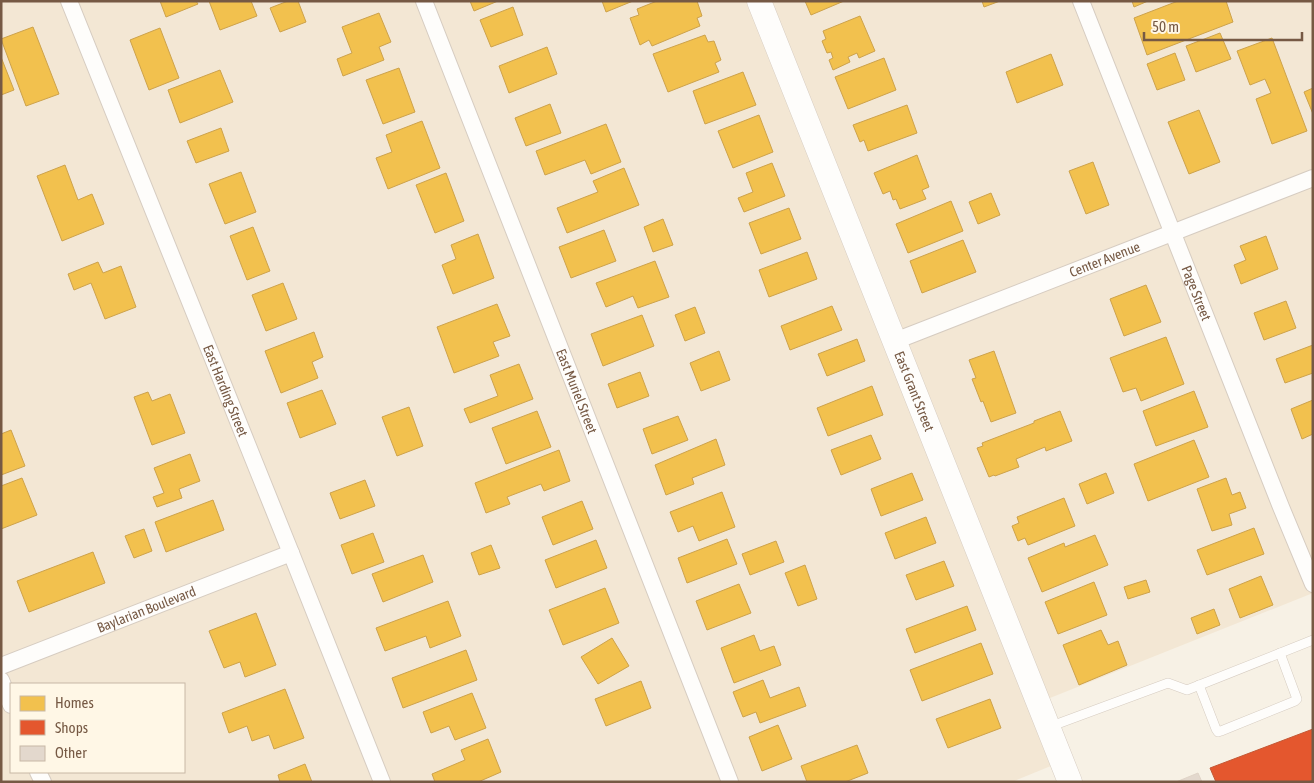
<svg xmlns="http://www.w3.org/2000/svg" width="1314" height="783" viewBox="0 0 1314 783" font-family="'Asap Condensed',sans-serif">
<style>
.residential{fill:#f3e7d4;fill-rule:evenodd}
.homes{fill:#f2c14e;stroke:#cda24b}
.shops{fill:#e4572e;stroke:#c35835}
.building{fill:#e3d8cd;stroke:#e0d4c7}
.lines{fill:none;stroke-linecap:round;stroke-linejoin:round}
.lane-casing{stroke:#d6ccc1;stroke-width:10}
.street-casing{stroke:#d6ccc1;stroke-width:18}
.secondary-casing{stroke:#d7cdc2;stroke-width:25}
.lane{stroke:#fefdfb;stroke-width:9}
.street{stroke:#fefdfb;stroke-width:16}
.secondary{stroke:#fefdfb;stroke-width:24}
.labels{text-anchor:middle;dominant-baseline:central;stroke-width:5;stroke-linejoin:round;paint-order:stroke}
.street-label{font-size:14px;fill:#765944;stroke:#fff7e6}
</style>
<rect width="100%" height="100%" fill="#f7f1e5"/>
<path class="residential" d="M1,1H1313V593L1040,702L1063,761L1012,782H1ZM11,684H184V772H11Z"/>
<g class="homes">
<polygon points="160,1 196,1 198,4 166,17"/>
<polygon points="209,1 251,1 257,16 220,30"/>
<polygon points="288,1 298,1 306,22 280,32 270,8"/>
<polygon points="470,1 498,1 474,11"/>
<polygon points="602,1 633,1 606,12"/>
<polygon points="657,1 697,1 702,16 697,18 700,26 652,46 649,40 640,45 630,18 639,15 637,9"/>
<polygon points="805,1 844,1 811,15"/>
<polygon points="982,1 1000,1 984,7"/>
<polygon points="1132,1 1148,1 1134,7"/>
<polygon points="1178,1 1226,1 1233,22 1147,55 1134,18"/>
<polygon points="513,7 523,35 491,47 480,20"/>
<polygon points="379,13 391,42 379,47 384,60 343,76 337,59 352,53 342,27"/>
<polygon points="860,16 875,51 859,58 857,53 848,57 850,62 833,70 829,60 833,58 831,52 827,53 822,41 826,39 823,31"/>
<polygon points="33,27 59,94 26,106 1,39"/>
<polygon points="160,28 179,78 149,90 130,40"/>
<polygon points="1220,33 1231,59 1196,72 1186,46"/>
<polygon points="705,35 708,42 714,41 721,60 715,63 719,72 668,92 653,54"/>
<polygon points="1272,38 1307,131 1272,144 1256,99 1271,93 1265,79 1250,85 1237,51"/>
<polygon points="547,47 557,74 509,93 499,66"/>
<polygon points="1175,53 1185,80 1157,90 1147,64"/>
<polygon points="1051,54 1063,85 1017,103 1006,72"/>
<polygon points="1,57 14,90 1,95"/>
<polygon points="884,58 896,90 848,109 835,77"/>
<polygon points="399,68 415,112 383,124 366,80"/>
<polygon points="220,70 233,102 180,123 168,90"/>
<polygon points="743,72 756,105 705,124 693,91"/>
<polygon points="1313,88 1313,114 1304,92"/>
<polygon points="550,104 561,133 526,146 515,118"/>
<polygon points="907,105 917,133 868,151 864,140 860,142 853,125"/>
<polygon points="1199,110 1220,162 1189,174 1168,122"/>
<polygon points="759,115 773,152 733,168 718,131"/>
<polygon points="422,121 440,168 388,189 376,158 392,152 386,135"/>
<polygon points="606,124 621,162 591,174 585,160 545,175 536,151"/>
<polygon points="221,128 229,151 196,163 187,141"/>
<polygon points="917,155 929,187 922,190 926,199 900,209 896,199 893,200 890,191 883,194 874,173"/>
<polygon points="1093,162 1109,205 1086,214 1069,171"/>
<polygon points="772,163 785,196 744,212 738,198 753,192 746,173"/>
<polygon points="65,165 78,200 92,194 104,224 62,241 37,176"/>
<polygon points="624,168 639,205 567,233 557,208 598,192 593,181"/>
<polygon points="241,172 256,212 225,224 209,184"/>
<polygon points="446,173 464,221 435,233 416,185"/>
<polygon points="991,193 1000,215 978,224 969,202"/>
<polygon points="951,201 963,231 908,253 896,224"/>
<polygon points="789,208 801,239 761,254 749,223"/>
<polygon points="663,219 673,245 653,252 644,227"/>
<polygon points="253,227 270,271 247,280 230,236"/>
<polygon points="604,230 616,261 571,278 559,247"/>
<polygon points="478,234 494,278 453,294 442,265 456,259 451,245"/>
<polygon points="1266,236 1278,269 1241,284 1234,265 1246,260 1240,246"/>
<polygon points="963,240 976,272 922,293 910,261"/>
<polygon points="807,252 817,279 769,297 759,270"/>
<polygon points="655,261 669,297 638,308 633,296 606,307 596,283"/>
<polygon points="98,262 103,273 121,266 136,307 105,319 91,283 74,290 68,274"/>
<polygon points="283,283 297,319 266,331 252,295"/>
<polygon points="1146,285 1161,322 1124,336 1110,299"/>
<polygon points="1286,301 1296,328 1264,340 1254,313"/>
<polygon points="497,304 510,336 493,342 499,356 454,373 437,327"/>
<polygon points="832,306 842,330 790,350 781,326"/>
<polygon points="695,307 705,333 685,341 675,315"/>
<polygon points="642,315 654,346 603,366 591,334"/>
<polygon points="314,332 323,357 312,362 318,378 281,393 265,351"/>
<polygon points="1166,337 1184,384 1141,401 1136,388 1123,392 1110,358"/>
<polygon points="857,339 865,361 827,376 818,354"/>
<polygon points="1313,345 1313,373 1285,383 1276,359"/>
<polygon points="719,351 730,380 701,391 690,363"/>
<polygon points="994,351 1016,413 991,422 983,401 981,402 972,379 976,378 969,360"/>
<polygon points="519,364 533,399 470,423 464,409 498,396 490,375"/>
<polygon points="640,372 649,396 617,408 608,384"/>
<polygon points="872,386 883,415 828,436 817,408"/>
<polygon points="322,390 336,424 300,438 287,403"/>
<polygon points="1194,391 1208,427 1156,446 1143,411"/>
<polygon points="148,392 152,401 170,394 185,433 152,445 134,397"/>
<polygon points="1313,400 1313,434 1302,439 1291,409"/>
<polygon points="409,407 423,446 397,456 382,417"/>
<polygon points="537,411 551,447 506,464 492,428"/>
<polygon points="1060,411 1072,441 1046,451 1045,447 1016,459 1019,467 995,476 994,475 989,477 977,448 983,446 982,443 1034,423 1034,421"/>
<polygon points="678,416 688,440 652,454 643,429"/>
<polygon points="11,430 25,466 1,475 1,434"/>
<polygon points="871,435 881,459 841,475 831,450"/>
<polygon points="716,439 725,465 692,478 694,484 666,495 655,465"/>
<polygon points="1194,440 1209,477 1148,501 1134,464"/>
<polygon points="559,450 570,481 544,491 541,484 507,497 510,504 486,513 475,483"/>
<polygon points="190,454 200,481 179,489 182,498 157,507 153,497 164,493 154,468"/>
<polygon points="912,473 923,500 881,516 871,489"/>
<polygon points="1106,473 1114,493 1087,504 1079,484"/>
<polygon points="22,478 37,515 1,529 1,486"/>
<polygon points="1226,478 1232,495 1240,492 1246,508 1229,514 1232,525 1212,531 1197,489"/>
<polygon points="365,480 375,506 340,519 330,493"/>
<polygon points="722,492 735,527 699,541 693,526 678,532 670,512"/>
<polygon points="1064,498 1075,526 1028,545 1025,538 1018,541 1012,526 1019,523 1017,517"/>
<polygon points="213,500 224,530 166,552 155,522"/>
<polygon points="582,501 593,529 553,545 542,517"/>
<polygon points="926,517 936,543 895,559 885,533"/>
<polygon points="1254,528 1264,554 1207,575 1197,550"/>
<polygon points="144,529 152,551 134,558 125,536"/>
<polygon points="373,533 384,562 352,574 341,545"/>
<polygon points="1095,535 1108,565 1042,592 1028,558 1064,543 1065,547"/>
<polygon points="727,539 737,564 687,583 678,558"/>
<polygon points="596,540 607,568 556,588 545,560"/>
<polygon points="776,541 784,562 750,575 742,554"/>
<polygon points="491,545 500,568 479,575 471,553"/>
<polygon points="93,552 105,583 29,612 17,581"/>
<polygon points="423,555 433,582 383,602 372,574"/>
<polygon points="944,561 954,586 916,600 906,575"/>
<polygon points="805,565 817,599 798,606 785,573"/>
<polygon points="1261,576 1273,605 1240,618 1229,589"/>
<polygon points="1146,580 1150,592 1128,599 1124,587"/>
<polygon points="1094,582 1107,615 1058,634 1045,602"/>
<polygon points="739,584 751,613 707,630 696,601"/>
<polygon points="605,588 619,623 563,645 549,610"/>
<polygon points="448,601 461,636 430,648 426,636 385,651 376,628"/>
<polygon points="967,606 976,630 915,653 906,629"/>
<polygon points="1214,609 1220,625 1197,634 1191,618"/>
<polygon points="256,613 276,665 245,677 240,662 224,668 209,631"/>
<polygon points="1101,630 1108,645 1118,641 1127,665 1079,685 1063,645"/>
<polygon points="754,635 760,651 774,646 781,665 734,683 721,648"/>
<polygon points="612,638 629,666 598,684 581,657"/>
<polygon points="981,643 993,674 922,701 910,670"/>
<polygon points="466,650 477,680 403,708 392,678"/>
<polygon points="763,680 770,698 799,687 806,706 760,723 756,712 743,717 733,692"/>
<polygon points="641,681 651,708 606,726 595,699"/>
<polygon points="285,689 304,738 274,749 269,735 252,741 247,726 229,733 222,713"/>
<polygon points="472,693 486,728 455,740 449,726 431,733 423,712"/>
<polygon points="990,699 1001,728 948,748 936,719"/>
<polygon points="778,725 792,759 762,771 749,737"/>
<polygon points="488,739 501,772 478,782 435,782 432,774 465,760 461,750"/>
<polygon points="857,745 868,773 845,782 807,782 801,766"/>
<polygon points="305,764 312,782 280,782 278,775"/>
</g>
<polygon class="shops" points="1313,729 1313,780 1307,782 1216,782 1210,768"/>
<polygon class="building" points="1198,773 1202,782 1176,782"/>
<g class="lines">
<defs>
<g id="lane">
<polyline points="1199,685 1216,729 1218,732 1221,731 1295,701 1297,699 1280,653"/>
<polyline points="1049,727 1168,683 1187,690 1313,640"/>
</g>
<g id="street">
<path id="s1" d="M69,1L291,553L382,782"/>
<path id="s2" d="M424,1L730,782"/>
<path id="s3" d="M1081,1L1281,507L1313,584"/>
<path id="s4" d="M895,341L1313,178"/>
<path id="s5" d="M1,666L291,553"/>
<polyline points="1,680 11,705"/>
<polyline points="38,772 43,782"/>
</g>
<g id="secondary">
<path id="s6" d="M759,1L1070,782"/>
</g>
</defs>
<use href="#lane" class="lane-casing"/>
<use href="#street" class="street-casing"/>
<use href="#secondary" class="secondary-casing"/>
<use href="#lane" class="lane"/>
<use href="#street" class="street"/>
<use href="#secondary" class="secondary"/>
</g>
<g class="labels">
<g class="street-label">
<text stroke="none"><textPath href="#s4" startOffset="225">Center Avenue</textPath></text>
<text stroke="none"><textPath href="#s3" startOffset="314">Page Street</textPath></text>
<text stroke="none"><textPath href="#s1" startOffset="420">East Harding Street</textPath></text>
<text stroke="none"><textPath href="#s2" startOffset="419">East Muriel Street</textPath></text>
<text stroke="none"><textPath href="#s6" startOffset="420">East Grant Street</textPath></text>
<text stroke="none"><textPath href="#s5" startOffset="156">Baylarian Boulevard</textPath></text>
</g>
</g>
<rect width="1314" height="783" fill="none" stroke="#765944" stroke-width="5"/>
<rect x="10" y="683" width="175" height="90" fill="#fff7e6" stroke="#c8b8a5"/>
<rect x="20" y="696" width="25" height="15" fill="#f2c14e" stroke="#c8b8a5"/>
<text x="55" y="708" font-size="15" fill="#765944">Homes</text>
<rect x="20" y="720" width="25" height="15" fill="#e4572e" stroke="#c8b8a5"/>
<text x="55" y="733" font-size="15" fill="#765944">Shops</text>
<rect x="20" y="746" width="25" height="15" fill="#e3d8cd" stroke="#c8b8a5"/>
<text x="55" y="758" font-size="15" fill="#765944">Other</text>
<path d="M1144 32v8h158v-8" fill="none" stroke="#765944" stroke-width="2.5"/>
<text x="1152" y="32" font-size="15" fill="#765944" stroke="#fff7e6" stroke-width="4" paint-order="stroke">50 m</text>
</svg>
